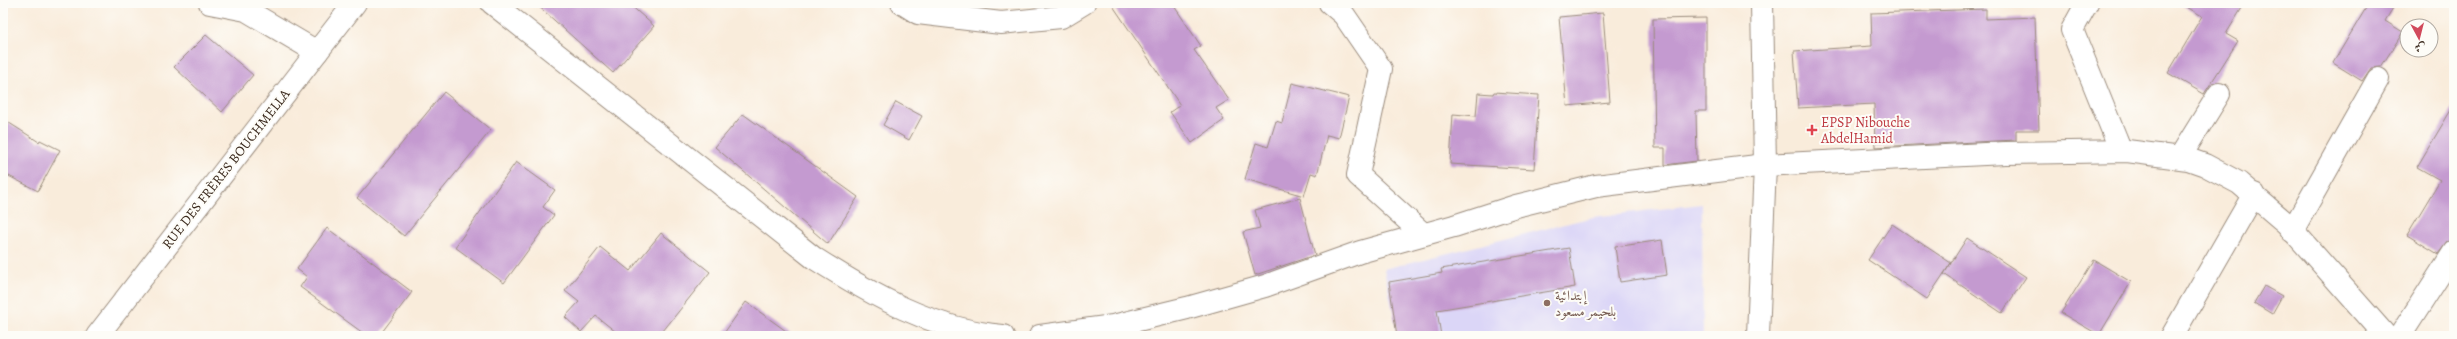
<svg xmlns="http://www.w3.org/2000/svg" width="2457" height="339" viewBox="0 0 2457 339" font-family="Alegreya,Amiri,serif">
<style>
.built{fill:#dbd6f7}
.building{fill:#c49ad0}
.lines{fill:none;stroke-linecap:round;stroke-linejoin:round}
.minor-casing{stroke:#9a8b7c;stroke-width:24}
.secondary-casing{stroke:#9a8b7c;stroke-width:24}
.minor{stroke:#fff;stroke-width:22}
.secondary{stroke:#fff;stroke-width:22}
.health-dot{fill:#e0444e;stroke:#fdfcf7;stroke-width:1.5}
.education-dot{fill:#8d6e63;stroke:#fdfcf7;stroke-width:1.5}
.labels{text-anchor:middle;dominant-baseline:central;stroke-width:4;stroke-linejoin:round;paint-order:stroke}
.health-label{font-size:14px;fill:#be3a42;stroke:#fdfcf7;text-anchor:start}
.street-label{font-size:14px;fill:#3b2a1e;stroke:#fdfcf7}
.education-label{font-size:14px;fill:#785e54;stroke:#fdfcf7;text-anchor:start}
</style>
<rect width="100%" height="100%" fill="#fdfcf7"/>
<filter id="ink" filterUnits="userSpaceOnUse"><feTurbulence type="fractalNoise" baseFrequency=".025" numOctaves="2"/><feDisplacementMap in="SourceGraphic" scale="8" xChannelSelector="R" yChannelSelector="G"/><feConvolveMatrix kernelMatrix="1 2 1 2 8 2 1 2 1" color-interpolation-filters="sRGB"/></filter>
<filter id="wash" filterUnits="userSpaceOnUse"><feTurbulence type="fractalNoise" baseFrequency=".012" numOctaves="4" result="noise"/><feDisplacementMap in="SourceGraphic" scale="16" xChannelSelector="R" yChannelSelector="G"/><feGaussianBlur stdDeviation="0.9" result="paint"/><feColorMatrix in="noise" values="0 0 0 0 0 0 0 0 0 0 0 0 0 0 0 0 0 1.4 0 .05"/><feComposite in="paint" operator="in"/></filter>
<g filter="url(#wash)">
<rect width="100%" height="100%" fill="#f9ecdb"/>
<polygon class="built" points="1702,204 1703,336 1398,336 1384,269 1593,217"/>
<g id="blocks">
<g class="building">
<polygon points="535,3 628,3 654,26 613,73"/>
<polygon points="1111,3 1172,3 1201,46 1194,50 1229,100 1216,108 1224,120 1192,143 1170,112 1180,105"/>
<polygon points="2180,3 2245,3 2226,34 2238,41 2204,94 2168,73 2202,16"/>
<polygon points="2369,3 2396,3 2385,21 2403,32 2381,67 2371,68 2362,81 2333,63"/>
<polygon points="1986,9 1986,19 2035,17 2039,130 2016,130 2016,140 1875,147 1874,104 1798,108 1794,51 1872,46 1871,13"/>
<polygon points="1603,13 1610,102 1567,106 1559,17"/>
<polygon points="1706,18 1706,111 1696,111 1697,161 1665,165 1665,148 1655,148 1653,19"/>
<polygon points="206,35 253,75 222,112 174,67"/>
<polygon points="1292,83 1349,97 1339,138 1327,135 1317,175 1311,173 1304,196 1245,179 1256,143 1268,147 1276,121 1282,123"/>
<polygon points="444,92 491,130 404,236 357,198"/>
<polygon points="1494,92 1539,95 1534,169 1450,164 1453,114 1476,116 1478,93 1493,94"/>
<polygon points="896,102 922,116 909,140 883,125"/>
<polygon points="2454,105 2454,240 2448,241 2438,254 2407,235 2440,180 2417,167"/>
<polygon points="743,114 858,197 828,244 715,147"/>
<polygon points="3,119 39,142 40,140 60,150 38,191 3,173"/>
<polygon points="516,162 555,190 543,207 554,215 504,283 455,247"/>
<polygon points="1300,198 1315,255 1255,275 1243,232 1260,228 1255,210"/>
<polygon points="1892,224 1951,263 1927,299 1868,260"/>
<polygon points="327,228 412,292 379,336 367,336 300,287 307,277 297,269"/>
<polygon points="661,233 710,272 659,336 621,336 596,316 581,332 565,317 579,302 565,291 600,247 630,271"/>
<polygon points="1967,238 2026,277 2002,313 1944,274"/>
<polygon points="1662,240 1667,275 1620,282 1615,247"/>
<polygon points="1569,248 1575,287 1437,310 1441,336 1397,336 1389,282 1442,273 1441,269"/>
<polygon points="2094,260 2131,282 2099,335 2061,313"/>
<polygon points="2264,286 2282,296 2272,314 2254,303"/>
<polygon points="746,302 793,336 722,336"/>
</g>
</g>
</g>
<g filter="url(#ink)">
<use href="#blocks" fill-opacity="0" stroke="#9a8b7c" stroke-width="1"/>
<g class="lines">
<defs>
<g id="minor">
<polyline points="210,3 246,10 317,52"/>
<path d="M492,3L814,258C872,295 933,330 1003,336"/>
<polyline points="902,3 918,13 1001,23 1061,17 1084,3"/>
<polyline points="1330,3 1344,15 1381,69 1358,175 1423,234"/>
<polyline points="2087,3 2072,30 2121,151"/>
<polyline points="2180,157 2219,94"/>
<polyline points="2292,231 2378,79"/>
<polyline points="97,336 355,3"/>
<polyline points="1040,336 1113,326 1187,308 1265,286 1360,252 1454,226 1516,206 1596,186 1765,165 2005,153 2127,151 2188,159 2205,165 2239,183 2287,224 2386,336"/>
<polyline points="2172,336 2254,194"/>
<polyline points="2400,336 2454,252"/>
</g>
<polyline id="secondary" points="1758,336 1765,165 1762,3"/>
</defs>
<use href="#minor" class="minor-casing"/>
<use href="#secondary" class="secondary-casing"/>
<use href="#minor" class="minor"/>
<use href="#secondary" class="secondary"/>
</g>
</g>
<path class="health-dot" d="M1810 124h4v4h4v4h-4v4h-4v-4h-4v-4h4z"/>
<circle class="education-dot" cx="1547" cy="303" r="4"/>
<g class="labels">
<g class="health-label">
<text x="1821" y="122">EPSP Nibouche<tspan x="1821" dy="16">AbdelHamid</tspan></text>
</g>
<g class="street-label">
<text transform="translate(226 169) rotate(-52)">RUE DES FRÈRES BOUCHMELLA</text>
</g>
<g class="education-label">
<text x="1555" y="295">إبتدائية<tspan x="1555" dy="16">بلحيمر مسعود</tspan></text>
</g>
</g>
<rect width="2457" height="339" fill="none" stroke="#fdfcf7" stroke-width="16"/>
<g transform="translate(2419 38) rotate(173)"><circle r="19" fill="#fdfcf7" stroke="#afa8a0"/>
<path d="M0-3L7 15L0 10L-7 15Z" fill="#d1495b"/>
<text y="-6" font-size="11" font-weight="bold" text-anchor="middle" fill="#3b2a1e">ش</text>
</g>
</svg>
